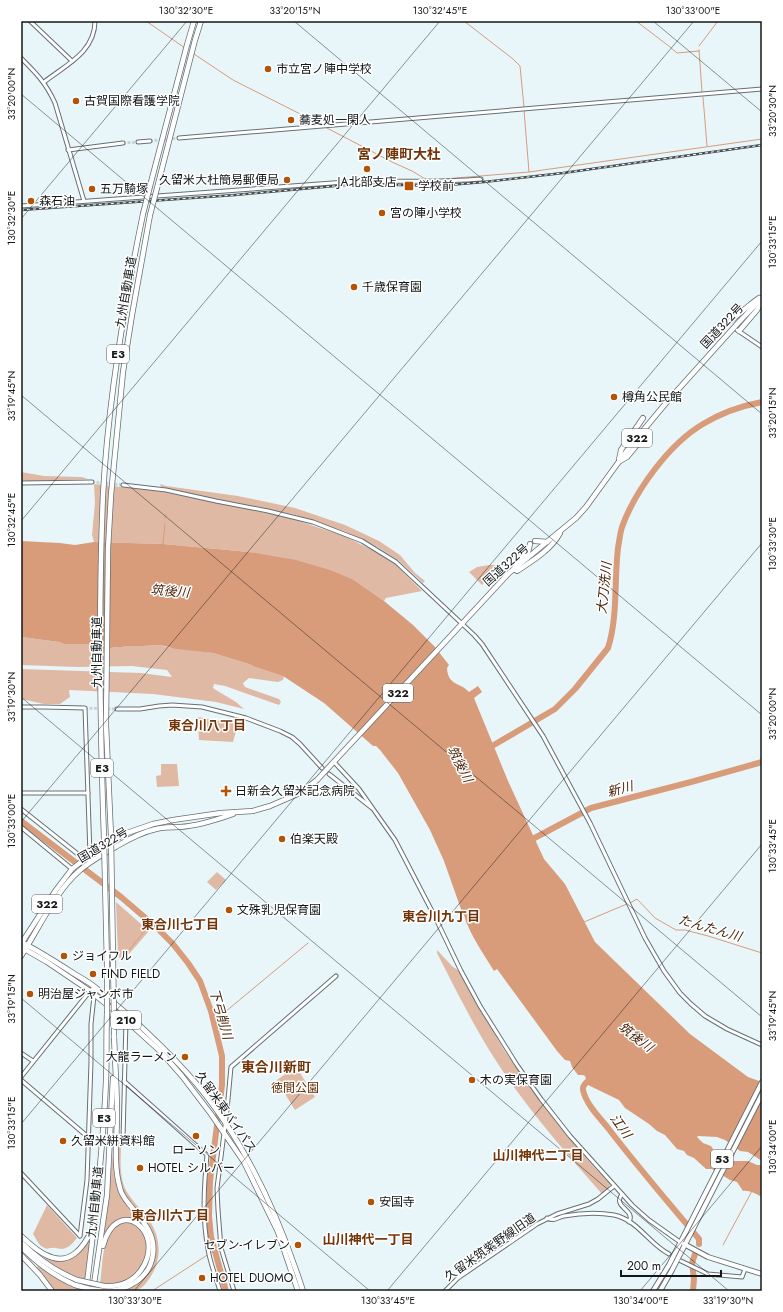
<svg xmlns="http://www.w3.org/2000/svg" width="783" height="1312" viewBox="0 0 783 1312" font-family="Jost,'Noto Sans JP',sans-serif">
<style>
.green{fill:#e0b9a5}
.water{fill:#d89c7b}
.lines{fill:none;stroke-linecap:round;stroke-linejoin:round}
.stream{stroke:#d89c7b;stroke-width:1}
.river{stroke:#d89c7b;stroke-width:6}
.minor-tunnel{stroke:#c8d5d8;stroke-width:3;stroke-dasharray:3 1.5;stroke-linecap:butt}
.minor-casing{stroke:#647074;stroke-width:5}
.major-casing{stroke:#647074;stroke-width:6}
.highway-casing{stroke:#647074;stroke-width:6}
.minor{stroke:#fff;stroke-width:3}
.major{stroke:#fff;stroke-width:4}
.highway{stroke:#fff;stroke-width:4.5}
.rail-casing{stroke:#464d4e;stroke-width:2.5}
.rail{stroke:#fff;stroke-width:1;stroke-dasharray:3;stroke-linecap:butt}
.highway-bridge-casing{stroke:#647074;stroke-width:6;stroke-linecap:butt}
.highway-bridge{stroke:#fff;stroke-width:4.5}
.ticks{fill:none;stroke:#121718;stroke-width:1;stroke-opacity:0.45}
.poi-dot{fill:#b25305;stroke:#fff;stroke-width:1.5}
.labels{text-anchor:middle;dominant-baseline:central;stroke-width:3;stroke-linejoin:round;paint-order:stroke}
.shield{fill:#fff;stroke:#595d5d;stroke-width:1}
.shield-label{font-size:11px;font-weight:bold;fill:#121718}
.poi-label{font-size:12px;fill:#121718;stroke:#fff;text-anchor:start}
.street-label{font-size:12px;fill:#121718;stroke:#fff}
.park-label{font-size:12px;fill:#612b03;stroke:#fff}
.water-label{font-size:13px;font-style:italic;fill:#451f05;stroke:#fff}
.neighbourhood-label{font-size:13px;font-weight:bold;fill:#713509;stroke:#fff}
.quarter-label{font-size:14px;font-weight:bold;fill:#713509;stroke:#fff}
.neatline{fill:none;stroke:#121718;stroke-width:1.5}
.ticks-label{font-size:10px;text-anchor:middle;fill:#121718}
</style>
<rect width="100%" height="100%" fill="#e8f6fa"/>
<g class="green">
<polygon points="21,472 44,476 82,477 88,479 28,481 21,480"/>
<polygon points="94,484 165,492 290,518 344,536 374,551 396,565 422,591 386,598 384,601 354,580 249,552 163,544 94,542 92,535 95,503"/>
<polygon points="160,484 166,486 238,496 295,508 345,525 379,541 400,555 415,573 425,581 423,583 398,560 376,546 344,531 292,514 211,498 161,487"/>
<polygon points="489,565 497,565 500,566 482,585 469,572 477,567"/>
<polygon points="21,637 59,642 64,644 88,644 94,647 111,648 117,647 123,647 125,646 144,646 160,645 166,647 213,653 249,664 255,667 284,676 283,680 278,682 249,678 243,683 245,687 279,699 281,702 279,705 225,686 214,684 213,688 216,690 236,702 244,709 216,702 153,694 69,690 70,697 60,704 44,704 21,699 21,669 141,673 172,677 167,670 132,666 77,667 21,665"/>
<polygon points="198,717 238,724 233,742 199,740"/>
<polygon points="161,764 177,764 179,786 157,787 156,776 161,775"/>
<polygon points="217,872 226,880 216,890 207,882"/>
<polygon points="116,902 149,931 122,962 118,955"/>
<path d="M437,950L453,967L461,972L482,1012L504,1050L531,1089L569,1138L593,1166L610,1184L609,1187L602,1194C567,1154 532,1114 502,1070C477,1033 457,992 437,953Z"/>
<polygon points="295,1067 297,1068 315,1097 295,1110 277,1081 277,1080"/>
<path d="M118,1141L121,1143C121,1157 119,1172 124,1186C129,1199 141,1208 149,1220C161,1237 162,1259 151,1276C141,1291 139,1291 121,1291C152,1282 165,1250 147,1222C140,1212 129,1205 124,1193C118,1177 117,1158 118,1141Z"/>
<path d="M113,1152C115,1159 113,1167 114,1174C117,1194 131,1209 143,1224L142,1225C127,1211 112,1219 104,1236Z"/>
<path d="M47,1205L77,1238C73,1243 69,1248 62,1249C59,1249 55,1247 52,1248C48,1248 46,1250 43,1247C38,1245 36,1238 33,1234Z"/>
<path d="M122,1222C160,1221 151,1279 115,1285C110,1285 105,1284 100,1284C103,1264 101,1232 122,1222Z"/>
<path d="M90,1239L85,1280L58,1269L44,1259L45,1258C49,1259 54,1261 58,1261C72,1261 83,1250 90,1239Z"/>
<path d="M38,1266C52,1277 66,1284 83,1289V1291H54L36,1269Z"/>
</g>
<path class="water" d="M21,541L60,543L75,545L94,542L163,544L249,552L296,560L330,570L354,580L384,601L413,625L435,647L449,665L447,668C448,686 460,682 469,692L478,686L482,692L474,698L508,781L544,859L565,884L595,942L690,1034L748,1077L762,1082V1161L748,1152L740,1151L725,1140L717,1137L698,1136L697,1137L703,1143L711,1146L715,1152L731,1161H748L757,1165H762V1197C756,1194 749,1190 743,1191L737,1182L730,1180L712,1169H706L694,1158L687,1155L684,1151L677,1149L665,1135L657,1131L649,1124L625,1108L619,1100L588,1085L587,1077L583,1075H578L572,1067L570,1061L565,1060L557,1051L497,969L494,971C485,956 475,942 468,926C465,921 466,917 462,912L444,861L430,830L398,773L380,750L376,746H373L324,703L283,676L255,667L249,664L213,653L176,649L160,645L144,646H125L123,647H117L111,648L93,647L88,644H64L59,642L21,637Z"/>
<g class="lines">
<g class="stream">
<polyline points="146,21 185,48"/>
<polyline points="464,21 513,59 520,66 524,107"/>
<polyline points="636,21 670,47 677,53 699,51"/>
<polyline points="699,46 718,21"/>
<polyline points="699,50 702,92"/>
<polyline points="194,54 233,80 322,125"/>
<polyline points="703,97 707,146"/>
<polyline points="325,127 392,162 412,171 427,180"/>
<polyline points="529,172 762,139"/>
<polyline points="444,179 529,172 524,110"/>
<polyline points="165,518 166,514"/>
<polyline points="163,544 165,524"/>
<polyline points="21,823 22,822"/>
<polyline points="630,903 637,899 655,918 676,930 685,930 708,936 762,953"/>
<polyline points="584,922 627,904"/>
<polyline points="121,960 151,923"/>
<polyline points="213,1022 308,943"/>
<polyline points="723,1245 752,1191"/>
<polyline points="152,1291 215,1250"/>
</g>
<g class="river">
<path d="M487,749L555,709L575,689L608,648C618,617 614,581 618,548C619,542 620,534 622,527C635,491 669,444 703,424C721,413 741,406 762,402"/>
<polyline points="21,821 121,897 156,927 173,944 188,963 200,981 211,1011 222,1056 222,1085 210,1181 209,1216 211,1237 226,1291"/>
<polyline points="527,842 591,808 691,782 762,762"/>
<path d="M588,1074L589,1080C586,1083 582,1085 583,1090C586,1104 599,1117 608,1128C637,1166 668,1202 699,1239V1244"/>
<polyline points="693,1291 694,1279 692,1263 695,1254"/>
</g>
<g class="minor-tunnel">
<polyline points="150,141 179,138"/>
<polyline points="123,143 138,142"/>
<polyline points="92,482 123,485"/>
<polyline points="85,708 117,709"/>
</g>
<defs>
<g id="minor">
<polyline points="30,21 72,61"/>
<path d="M21,58C36,73 46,83 55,103L84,201"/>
<path d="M44,82C66,65 95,52 95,21"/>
<polyline points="179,138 762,89"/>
<polyline points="138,142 150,141"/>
<polyline points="68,150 123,143"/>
<path d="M21,206L346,182C391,180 436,183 481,179"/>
<polyline points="737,330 762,347"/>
<polyline points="21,483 92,482"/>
<polyline points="123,485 166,490 216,501 268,511 313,522 344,534 362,541 396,562 474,635 482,644 543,736 590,823 645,938 664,971 680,993 691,1004 705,1016 727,1029 762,1045"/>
<polyline points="21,707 44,707 85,708 90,855"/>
<polyline points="117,709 140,709 159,706 172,705 202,707 246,718 280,731 292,737 300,744 322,768"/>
<polyline points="334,762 359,789 395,840 435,917 461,971 480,1006 517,1065 541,1099 570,1136 632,1205 649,1220 680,1242"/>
<polyline points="329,774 372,808"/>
<polyline points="21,793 88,793"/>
<polyline points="21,809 84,859 93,861"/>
<polyline points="21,827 72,869"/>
<polyline points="21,1053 33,1061"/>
<polyline points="21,1077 90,991 95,987"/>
<polyline points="21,1080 88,1137"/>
<path d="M124,1081L207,1155C204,1186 202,1218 208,1249C210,1263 216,1277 220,1291"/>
<polyline points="123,1139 126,1020"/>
<polyline points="21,1173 80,1236"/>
<path d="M622,1194C612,1208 636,1209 629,1222"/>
<path d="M547,1218C554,1222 558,1217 564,1216C580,1213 598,1212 614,1215C638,1220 649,1244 669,1254"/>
<polyline points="80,1236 87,1180 91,1062 91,1024 95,987"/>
<polyline points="681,1261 708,1274 742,1277 745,1269"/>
<polyline points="234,1291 221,1248 218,1210 217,1188 227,1110 231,1067 336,976"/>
<polyline points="445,1291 458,1278 537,1224 557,1214 589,1204 598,1199 614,1186"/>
</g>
<g id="major">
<polyline points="684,1244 708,1257 762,1274"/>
<polyline points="653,1291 669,1265 762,1082"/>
<polyline points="660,1291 672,1270 762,1094"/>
</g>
<g id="highway">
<polyline points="150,186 187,45 194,21"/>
<polyline points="157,188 195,40 201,21"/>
<polyline points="729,322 751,304 759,298"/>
<polyline points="739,331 757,310 762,301"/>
<polyline points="619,460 621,450 643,418"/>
<polyline points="620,461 627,457 645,435 648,433"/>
<polyline points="535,541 547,542"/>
<path d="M530,544L528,552L521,558L514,569L517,571C532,561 551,550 560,533"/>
<polyline points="111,836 106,725 108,549 111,495 123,372 132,315 150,215"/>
<path d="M104,839C100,724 98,609 103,495C108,401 124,306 143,214"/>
<path d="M21,942C39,951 56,962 73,973C81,978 89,982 96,988C106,996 116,1005 126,1013C147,1032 168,1052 187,1073C242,1134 278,1213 303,1291"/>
<polyline points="21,944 56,890 72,869 90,855 124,834 153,824 173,820 221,813 253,811 270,806 300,793 317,780 509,573 576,518 586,507 631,445 666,403 738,323 762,298"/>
<polyline points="21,947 47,962 90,991 126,1020 160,1051 182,1076 211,1114 244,1162 278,1232 298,1291"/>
<path d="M21,956C38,930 55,892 79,871C90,861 104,854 117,846C129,839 142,832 156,829C164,827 172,827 180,827C195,826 219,819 233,814"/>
<polyline points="114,1019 114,1038"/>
<path d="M21,1236C29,1243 37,1251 46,1255C69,1267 84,1248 92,1229"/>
<path d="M21,1242C38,1259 55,1271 77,1280"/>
<path d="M103,1246C117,1193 168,1232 141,1270C132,1283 119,1287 104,1286"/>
<path d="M21,1247C37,1263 54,1276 75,1285"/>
<polyline points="21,1255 40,1275 52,1291"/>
<path d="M86,1291C95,1221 103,1151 106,1081C107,1059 106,1036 107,1014"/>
<polyline points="93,1291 107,1195 113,1078"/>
<path d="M104,1291C127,1291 150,1279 153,1254C156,1233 141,1219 129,1204C125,1199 121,1194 120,1188C113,1164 117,1140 117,1115C117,1089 115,1062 114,1036"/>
</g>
</defs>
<use href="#minor" class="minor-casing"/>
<use href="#major" class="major-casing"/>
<use href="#highway" class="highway-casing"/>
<use href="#minor" class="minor"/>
<use href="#major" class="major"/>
<use href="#highway" class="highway"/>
<defs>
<g id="rail">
<polyline points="437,186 484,182 563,173 762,145"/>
<polyline points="21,210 235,195 357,184 442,186"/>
</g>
</defs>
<use href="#rail" class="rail-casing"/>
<use href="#rail" class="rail"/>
<defs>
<g id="highway-bridge">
<polyline points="143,214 150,186"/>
<polyline points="150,215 157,188"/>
<polyline points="111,836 114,1019"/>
<polyline points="104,839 107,966 107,1014"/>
<polyline points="77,1280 104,1286"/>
<polyline points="75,1285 90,1289 104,1291"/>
</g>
</defs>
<use href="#highway-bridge" class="highway-bridge-casing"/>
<use href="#highway-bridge" class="highway-bridge"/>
</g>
<path class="ticks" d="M294,21L762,414M653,21L762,112M21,94L762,715M21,219L187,21M21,395L762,1017M21,521L440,21M21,697L729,1291M21,822L694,21M21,998L370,1291M21,1124L762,241M134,1291L762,543M387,1291L762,844M640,1291L762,1146"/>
<g class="poi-dot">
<circle cx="268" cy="69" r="4"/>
<circle cx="76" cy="101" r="4"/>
<circle cx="291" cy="120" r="4"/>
<circle cx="367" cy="169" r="4"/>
<circle cx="287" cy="180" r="4"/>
<rect x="404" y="181" width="10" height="10" rx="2"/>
<circle cx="92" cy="189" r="4"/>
<circle cx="31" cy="201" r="4"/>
<circle cx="382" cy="213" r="4"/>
<circle cx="354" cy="287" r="4"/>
<circle cx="614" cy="397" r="4"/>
<path d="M224 785h4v4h4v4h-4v4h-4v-4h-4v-4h4z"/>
<circle cx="282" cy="839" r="4"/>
<circle cx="229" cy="910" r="4"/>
<circle cx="64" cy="956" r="4"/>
<circle cx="93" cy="974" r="4"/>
<circle cx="30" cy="994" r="4"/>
<circle cx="185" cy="1057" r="4"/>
<circle cx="472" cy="1080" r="4"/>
<circle cx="196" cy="1136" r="4"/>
<circle cx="63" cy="1141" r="4"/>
<circle cx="140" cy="1168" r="4"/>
<circle cx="371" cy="1202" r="4"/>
<circle cx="298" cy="1245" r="4"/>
<circle cx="202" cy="1278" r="4"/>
</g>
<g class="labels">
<g class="shield">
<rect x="107" y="345" width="22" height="18" rx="3"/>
<rect x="622" y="429" width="30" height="18" rx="3"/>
<rect x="383" y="684" width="30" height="18" rx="3"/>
<rect x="91" y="759" width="22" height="18" rx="3"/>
<rect x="32" y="895" width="30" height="18" rx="3"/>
<rect x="111" y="1011" width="30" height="18" rx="3"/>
<rect x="93" y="1109" width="22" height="18" rx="3"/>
<rect x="711" y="1150" width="22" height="18" rx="3"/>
</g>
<g class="shield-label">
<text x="118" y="354">E3</text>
<text x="637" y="438">322</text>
<text x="398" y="693">322</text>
<text x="102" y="768">E3</text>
<text x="47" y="904">322</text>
<text x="126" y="1020">210</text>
<text x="104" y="1118">E3</text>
<text x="722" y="1159">53</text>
</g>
<g class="poi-label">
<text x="276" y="69">市立宮ノ陣中学校</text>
<text x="84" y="101">古賀国際看護学院</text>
<text x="299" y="120">蕎麦処一閑人</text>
<text x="279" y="180" text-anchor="end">久留米大杜簡易郵便局</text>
<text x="367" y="182" text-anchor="middle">JA北部支店</text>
<text x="418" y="186">学校前</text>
<text x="100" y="189">五万騎塚</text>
<text x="39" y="201">森石油</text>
<text x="390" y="213">宮の陣小学校</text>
<text x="362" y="287">千歳保育園</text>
<text x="622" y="397">樽角公民館</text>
<text x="235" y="791">日新会久留米記念病院</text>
<text x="290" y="839">伯楽天殿</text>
<text x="237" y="910">文殊乳児保育園</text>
<text x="72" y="956">ジョイフル</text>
<text x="101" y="974">FIND FIELD</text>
<text x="38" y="994">明治屋ジャンボ市</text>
<text x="177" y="1057" text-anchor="end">大龍ラーメン</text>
<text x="480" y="1080">木の実保育園</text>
<text x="71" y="1141">久留米絣資料館</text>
<text x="196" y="1150" text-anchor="middle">ローソン</text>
<text x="148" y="1168">HOTEL シルバー</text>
<text x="379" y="1202">安国寺</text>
<text x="290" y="1245" text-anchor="end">セブン-イレブン</text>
<text x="210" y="1278">HOTEL DUOMO</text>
</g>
<g class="street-label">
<text transform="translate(126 292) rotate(-80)">九州自動車道</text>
<text transform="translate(722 326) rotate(-47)">国道322号</text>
<text transform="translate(506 565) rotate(-42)">国道322号</text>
<text transform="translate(97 652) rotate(-90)">九州自動車道</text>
<text transform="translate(103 845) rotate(-31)">国道322号</text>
<text transform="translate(226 1112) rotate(55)">久留米東バイパス</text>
<text transform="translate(95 1202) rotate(-84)">九州自動車道</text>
<text transform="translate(490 1247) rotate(-35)">久留米筑紫野線旧道</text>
</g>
<g class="park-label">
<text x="295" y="1088">徳間公園</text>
</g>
<g class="water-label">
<text transform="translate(604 588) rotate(-84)">大刀洗川</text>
<text transform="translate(170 591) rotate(5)">筑後川</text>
<text transform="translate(460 764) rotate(63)">筑後川</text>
<text transform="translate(620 789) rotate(-15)">新川</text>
<text transform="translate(710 928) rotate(16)">たんたん川</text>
<text transform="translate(221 1014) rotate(74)">下弓削川</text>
<text transform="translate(636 1037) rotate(37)">筑後川</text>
<text transform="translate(621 1126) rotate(54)">江川</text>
</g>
<g class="neighbourhood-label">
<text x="207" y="725">東合川八丁目</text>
<text x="441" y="916">東合川九丁目</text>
<text x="180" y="924">東合川七丁目</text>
<text x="538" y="1155">山川神代二丁目</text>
<text x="170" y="1215">東合川六丁目</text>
<text x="368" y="1239">山川神代一丁目</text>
</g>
<g class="quarter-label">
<text x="399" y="154">宮ノ陣町大杜</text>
<text x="276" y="1067">東合川新町</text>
</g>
</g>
<rect width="783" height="1312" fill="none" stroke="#ffffff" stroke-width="44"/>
<path d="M621 1270v6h100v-6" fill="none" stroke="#121718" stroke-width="2"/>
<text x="627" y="1270" font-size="12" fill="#121718" stroke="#ffffff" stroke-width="3" paint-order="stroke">200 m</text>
<rect x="22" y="22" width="739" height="1268" class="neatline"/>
<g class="ticks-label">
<text x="186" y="14">130°32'30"E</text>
<text x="295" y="14">33°20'15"N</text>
<text x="440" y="14">130°32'45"E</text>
<text x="693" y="14">130°33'00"E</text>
<text transform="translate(11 94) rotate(-90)" y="4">33°20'00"N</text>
<text transform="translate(772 111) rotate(-90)" y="4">33°20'30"N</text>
<text transform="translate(11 218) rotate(-90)" y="4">130°32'30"E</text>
<text transform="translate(772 242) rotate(-90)" y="4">130°33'15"E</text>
<text transform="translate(11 396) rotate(-90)" y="4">33°19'45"N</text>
<text transform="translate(772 413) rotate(-90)" y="4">33°20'15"N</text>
<text transform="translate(11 520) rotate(-90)" y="4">130°32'45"E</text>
<text transform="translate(772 544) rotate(-90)" y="4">130°33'30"E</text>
<text transform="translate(11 697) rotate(-90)" y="4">33°19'30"N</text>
<text transform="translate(772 714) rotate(-90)" y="4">33°20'00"N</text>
<text transform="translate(11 821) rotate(-90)" y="4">130°33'00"E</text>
<text transform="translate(772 846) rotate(-90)" y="4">130°33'45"E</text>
<text transform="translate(11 999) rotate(-90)" y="4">33°19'15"N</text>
<text transform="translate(772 1016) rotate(-90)" y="4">33°19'45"N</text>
<text transform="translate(11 1123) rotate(-90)" y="4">130°33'15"E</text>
<text transform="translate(772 1147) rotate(-90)" y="4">130°34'00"E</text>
<text x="135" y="1304">130°33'30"E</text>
<text x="388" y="1304">130°33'45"E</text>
<text x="641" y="1304">130°34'00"E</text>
<text x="728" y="1304">33°19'30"N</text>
</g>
</svg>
